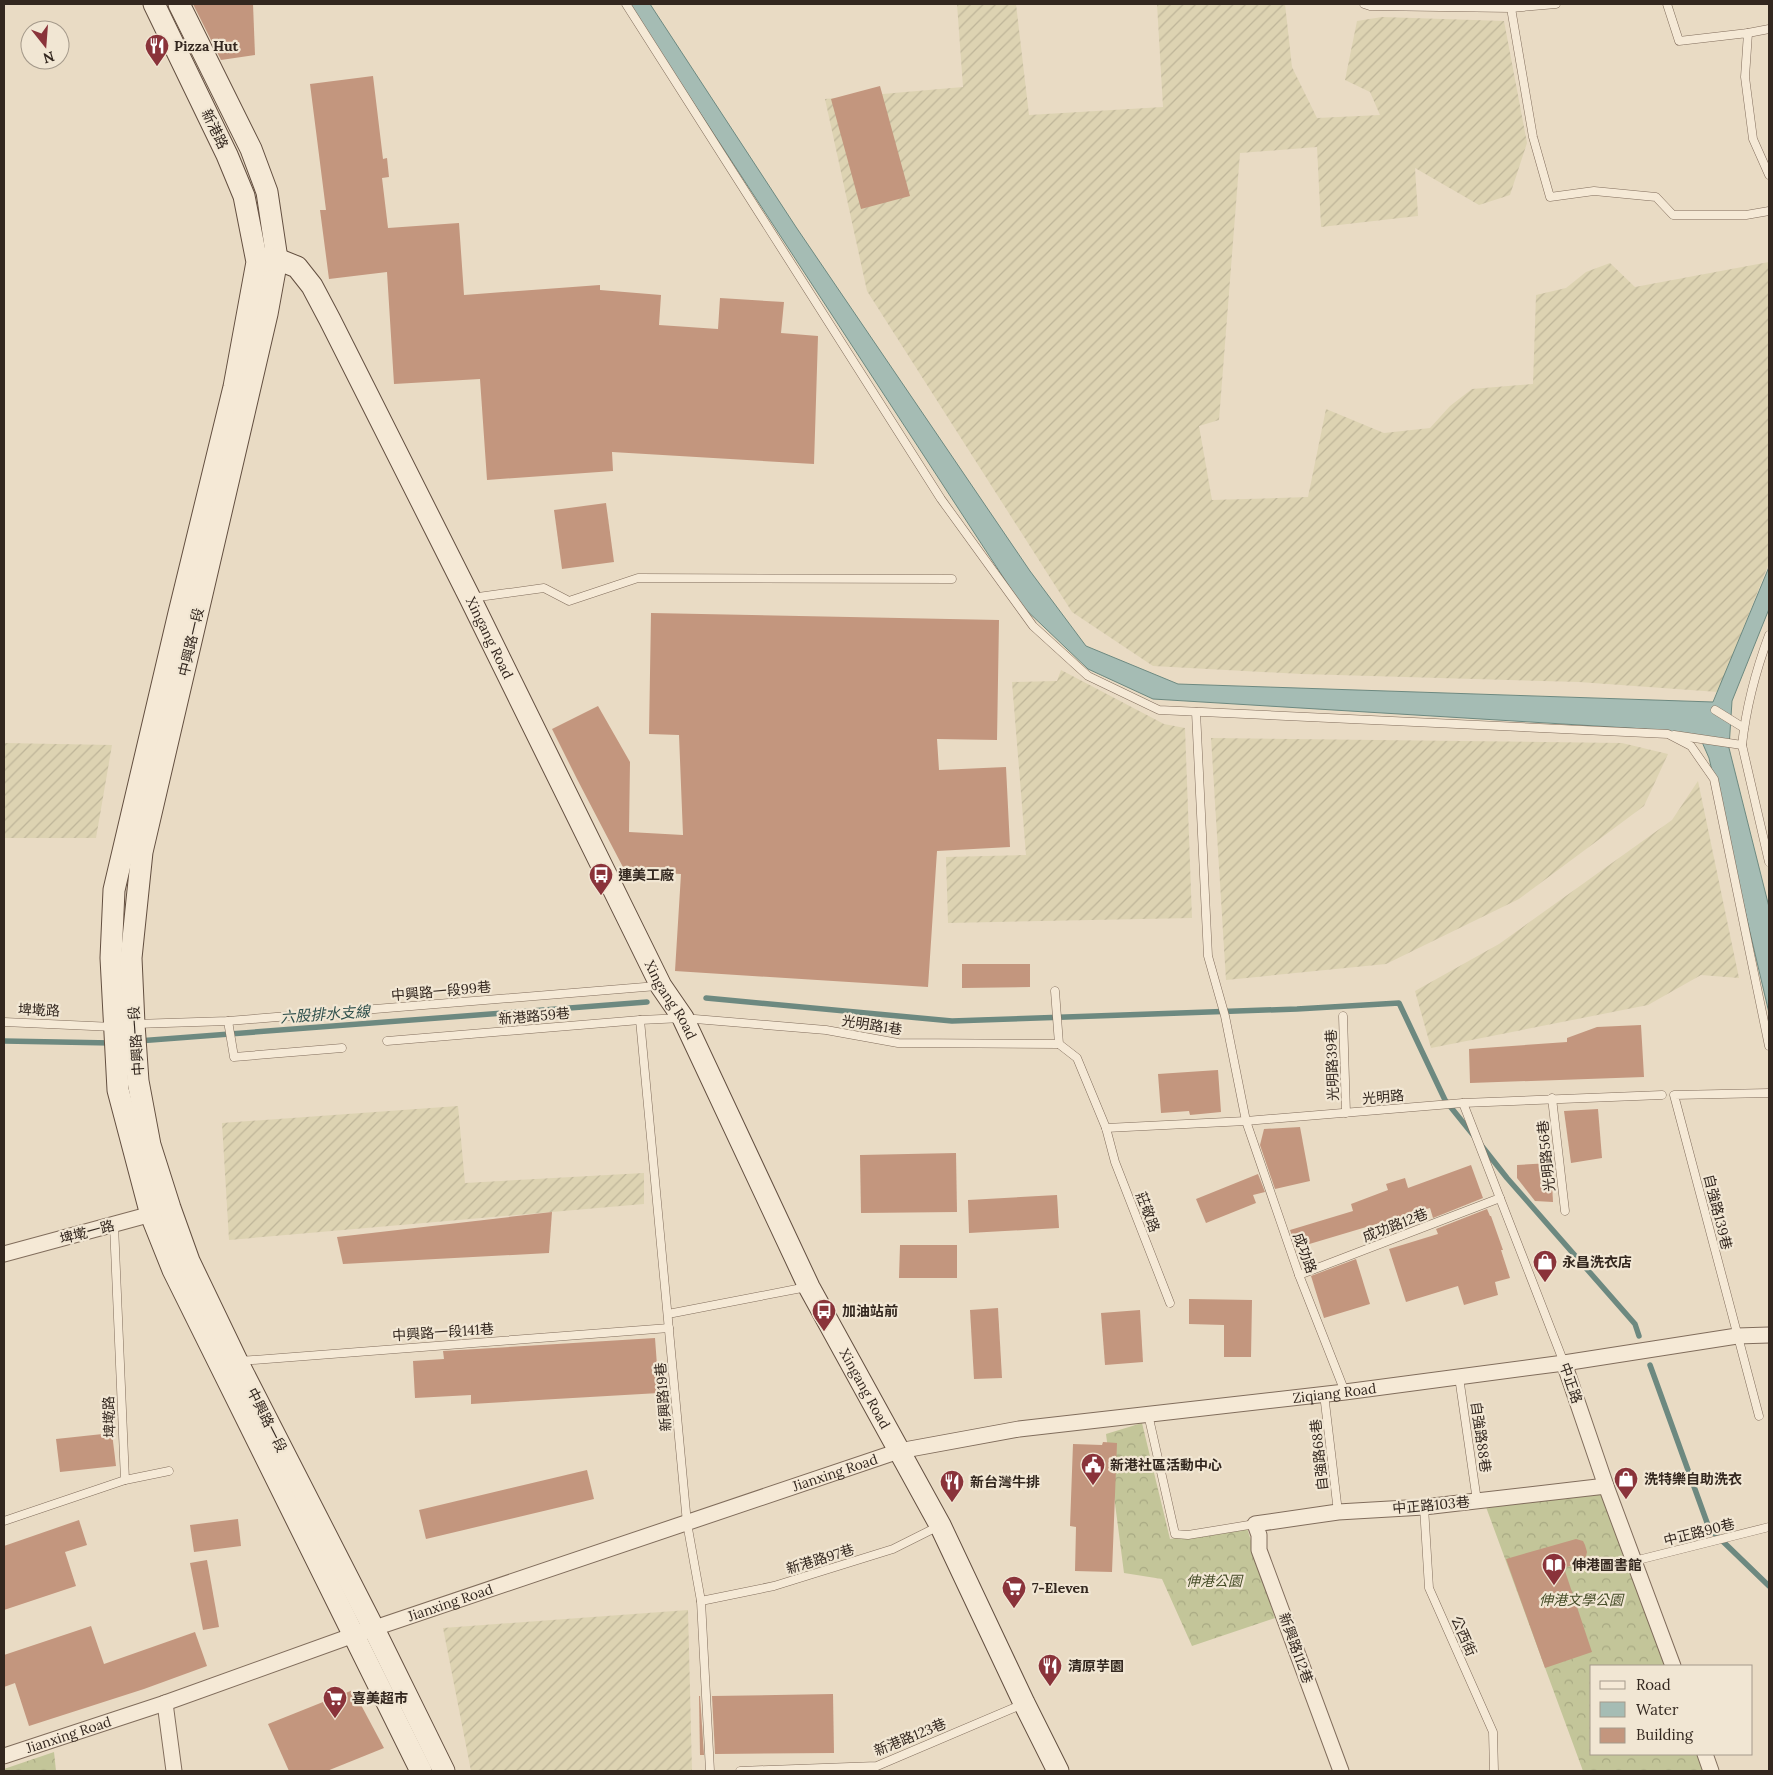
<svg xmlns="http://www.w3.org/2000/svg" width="1773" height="1775" viewBox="0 0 1773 1775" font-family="Lora,'Noto Sans TC',serif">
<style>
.farmland{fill:url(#farmland-furrows)}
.forest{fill:url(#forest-crowns)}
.water{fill:#a5bcb4;stroke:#6d8980}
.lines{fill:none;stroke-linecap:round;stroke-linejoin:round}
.stream{stroke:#6d8980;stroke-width:5.5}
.building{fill:#c3967e}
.lane-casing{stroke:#816d5c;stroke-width:9}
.street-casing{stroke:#816d5c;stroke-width:17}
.secondary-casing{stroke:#634f40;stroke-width:23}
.lane{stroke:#f5e9d6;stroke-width:8}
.street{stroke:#f5e9d6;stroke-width:15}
.secondary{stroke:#f5e9d6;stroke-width:21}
.labels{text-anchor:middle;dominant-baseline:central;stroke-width:4.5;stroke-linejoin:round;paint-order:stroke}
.poi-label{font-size:14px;font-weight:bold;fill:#33271f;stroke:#f1e6d3;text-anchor:start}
.street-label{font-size:14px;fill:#33271f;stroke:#f1e6d3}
.park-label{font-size:14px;font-style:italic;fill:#464d28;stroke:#f1e6d3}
.water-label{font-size:15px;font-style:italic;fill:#30514d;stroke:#f1e6d3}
</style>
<defs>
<pattern id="farmland-furrows" width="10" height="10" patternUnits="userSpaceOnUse" patternTransform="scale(1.25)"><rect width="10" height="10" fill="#ddd3b2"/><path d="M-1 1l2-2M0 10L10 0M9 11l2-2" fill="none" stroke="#beb599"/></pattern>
<pattern id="forest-crowns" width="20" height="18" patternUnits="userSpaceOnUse" patternTransform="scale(1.25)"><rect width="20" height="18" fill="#c3c599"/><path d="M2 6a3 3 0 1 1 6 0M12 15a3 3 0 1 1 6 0" fill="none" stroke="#a8a983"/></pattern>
</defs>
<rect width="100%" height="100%" fill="#e9dbc4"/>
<g class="farmland">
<polygon points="957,4 1016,4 1029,115 1163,107 1157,4 1285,4 1292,67 1317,118 1380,115 1370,92 1345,80 1357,21 1382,17 1504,21 1527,143 1510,195 1479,205 1415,168 1418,216 1321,227 1317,147 1240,153 1219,420 1199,426 1212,500 1308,497 1326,409 1384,433 1430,428 1450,406 1472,389 1533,384 1536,295 1566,288 1586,272 1610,263 1635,287 1769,262 1769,563 1718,692 1579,682 1302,674 1153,666 1072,612 867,291 825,99 963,87"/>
<polygon points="1061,670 1164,724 1185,728 1192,918 948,923 946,857 1026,855 1012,682 1057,681"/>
<polygon points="1211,738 1622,743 1668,754 1644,806 1519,899 1386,964 1226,980"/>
<polygon points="4,743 112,745 96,838 4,838"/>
<polygon points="1698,781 1739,978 1701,975 1648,1005 1431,1048 1415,991 1499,944 1672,820"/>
<polygon points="458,1106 465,1183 644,1173 644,1204 229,1240 222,1123"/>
<polygon points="688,1610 692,1771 471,1771 443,1628"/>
</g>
<g class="forest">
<polygon points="1142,1423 1170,1539 1247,1528 1275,1618 1192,1646 1162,1579 1124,1573 1106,1434"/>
<polygon points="1602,1492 1666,1666 1592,1666 1592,1754 1698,1754 1705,1771 1583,1771 1486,1507"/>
<polygon points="54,1752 56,1771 4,1771 4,1769"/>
</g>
<polygon class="water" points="629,4 650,4 796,227 1030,571 1086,646 1178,684 1713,702 1769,567 1769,609 1732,701 1729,748 1769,907 1769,1013 1709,758 1702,742 1645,729 1153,699 1088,669 1022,606"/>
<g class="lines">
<g class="stream">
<polyline points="706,998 952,1021 1297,1009 1399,1003 1445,1100 1474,1136"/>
<polyline points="4,1041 112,1043"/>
<polyline points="138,1041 647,1002"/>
<polyline points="1481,1145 1507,1178 1635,1324 1639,1336"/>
<polyline points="1650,1365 1709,1528 1769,1586"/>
</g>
</g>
<g class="building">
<polygon points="193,4 253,4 255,55 221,60"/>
<polygon points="373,76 383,159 387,158 389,177 382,178 388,228 459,223 464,295 600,285 600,290 661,295 659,325 718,329 720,298 784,302 781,333 818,336 814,464 612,452 613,471 487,480 480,379 394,384 387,272 329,279 320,210 326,210 310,84"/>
<polygon points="880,86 910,196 861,209 831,99"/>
<polygon points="606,503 614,562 562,569 554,510"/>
<polygon points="651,613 999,620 997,740 937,739 939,770 1006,767 1010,847 937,851 928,987 675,971 681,874 625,871 577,779 552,729 598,706 630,762 629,832 683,835 679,735 649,734"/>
<polygon points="962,964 1030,964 1030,987 962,988"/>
<polygon points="1641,1025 1644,1077 1470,1083 1469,1049 1567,1042 1567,1038 1597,1027"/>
<polygon points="1218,1070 1221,1112 1190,1115 1189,1111 1161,1113 1158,1074"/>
<polygon points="1598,1109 1602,1158 1571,1163 1564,1111"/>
<polygon points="1300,1127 1310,1181 1275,1189 1260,1145 1264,1129"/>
<polygon points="956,1153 957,1212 861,1213 860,1155"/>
<polygon points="1551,1163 1553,1202 1535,1201 1517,1178 1517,1165"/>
<polygon points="1471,1165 1483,1198 1433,1218 1430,1208 1296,1248 1290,1230 1353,1211 1351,1204 1388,1190 1386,1184 1405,1178 1408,1188"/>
<polygon points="1258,1174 1265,1192 1253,1195 1256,1203 1206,1223 1196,1199"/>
<polygon points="1057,1195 1059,1228 969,1233 968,1200"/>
<polygon points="1487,1209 1490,1216 1491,1216 1503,1250 1501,1250 1510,1278 1495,1282 1498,1295 1464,1305 1458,1286 1406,1302 1389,1249 1438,1234 1436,1229"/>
<polygon points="552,1212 549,1253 343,1264 337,1237"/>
<polygon points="900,1245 957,1245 957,1278 899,1278"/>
<polygon points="1356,1259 1370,1304 1324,1318 1311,1276"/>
<polygon points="1189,1299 1252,1300 1251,1357 1224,1357 1224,1325 1189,1324"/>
<polygon points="998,1308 1002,1378 974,1379 970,1310"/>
<polygon points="1140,1310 1143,1362 1105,1365 1101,1313"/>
<polygon points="655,1338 659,1393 471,1404 471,1395 415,1398 413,1361 444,1359 443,1351"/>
<polygon points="112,1433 116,1466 60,1472 56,1439"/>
<polygon points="1103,1442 1117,1443 1112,1572 1075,1571 1076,1527 1070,1526 1073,1444 1102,1445"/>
<polygon points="587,1470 594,1499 426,1539 419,1510"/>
<polygon points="238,1519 241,1546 194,1552 190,1525"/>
<polygon points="79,1520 87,1545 65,1552 76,1586 4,1610 4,1546"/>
<polygon points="1576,1539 1583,1541 1585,1545 1587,1552 1586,1556 1581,1562 1564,1568 1592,1652 1545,1668 1506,1559"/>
<polygon points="207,1560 219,1627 203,1630 190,1563"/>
<polygon points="91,1626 104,1664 195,1632 207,1666 144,1689 29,1726 15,1683 4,1687 4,1655"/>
<polygon points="353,1690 384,1748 327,1771 289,1771 268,1724"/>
<polygon points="833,1694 834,1753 715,1754 712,1696"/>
<polygon points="699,1696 700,1696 704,1755 700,1755"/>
</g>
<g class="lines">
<defs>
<g id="lane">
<polyline points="626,4 941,499 1033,626 1088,676 1159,710 1668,734 1691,746 1714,779 1769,1046"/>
<polyline points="1364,4 1370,6 1511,8 1556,4"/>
<polyline points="1667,4 1679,41 1748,33 1745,77 1753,139 1769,175"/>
<polyline points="1511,8 1533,137 1550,197 1594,191 1656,197 1673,215 1746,215 1769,211"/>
<polyline points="1748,33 1769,29"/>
<polyline points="471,598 544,588 569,601 638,578 952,579"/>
<path d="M1769,635C1756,670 1746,708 1742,745L1769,862"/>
<polyline points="1715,710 1744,728"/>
<polyline points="1196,712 1208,956 1225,1016 1246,1121 1299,1275 1345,1392"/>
<polyline points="1674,735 1742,745"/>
<polyline points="1055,991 1059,1044 1077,1058 1106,1128 1115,1162 1170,1303"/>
<polyline points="1343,1016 1346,1113"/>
<polyline points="640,1020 687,1523 701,1601 710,1771"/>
<polyline points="228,1021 234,1057 342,1048"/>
<polyline points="4,1022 114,1027"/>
<polyline points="135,1024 228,1021 657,986"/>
<polyline points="387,1041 640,1020 683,1018 826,1030 898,1043 1059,1044"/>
<polyline points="1552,1098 1565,1211"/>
<polyline points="1463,1103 1564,1363"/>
<polyline points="1106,1128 1246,1121 1463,1103 1662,1095"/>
<polyline points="1299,1275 1500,1198"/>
<polyline points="668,1314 807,1287"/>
<polyline points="240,1361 669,1328"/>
<polyline points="1459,1377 1477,1501"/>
<polyline points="1324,1394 1338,1512"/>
<polyline points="1148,1414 1175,1534 1188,1535 1255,1524"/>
<polyline points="1759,1416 1674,1095 1769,1093"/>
<polyline points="125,1480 169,1471"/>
<polyline points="1424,1507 1429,1588 1493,1732 1494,1771"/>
<polyline points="4,1521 125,1480 114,1225"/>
<polyline points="1634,1561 1769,1527"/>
<polyline points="701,1601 774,1586 893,1549 939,1526"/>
<polyline points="740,1771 877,1766 1023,1704"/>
</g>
<g id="street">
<polyline points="4,1254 159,1212"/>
<polyline points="1564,1363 1606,1486 1673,1666"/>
<polyline points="165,1703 174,1771"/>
<polyline points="1705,1754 1711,1771"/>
<path id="s1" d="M4,1756L165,1703L354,1635L899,1451L1019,1429L1345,1392L1564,1363L1737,1336L1769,1335"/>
<polyline points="1341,1771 1259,1550 1259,1535 1255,1524 1338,1512 1424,1507 1606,1486"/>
</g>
<g id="secondary">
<polyline points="154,4 227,155 244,196 257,262 234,387 179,613 114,890 111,958 118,1090 151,1215 173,1270 421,1771"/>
<polyline points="179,4 251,149 267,192 277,259 267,314 248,396 142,852 131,958 134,1024 138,1081 150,1145 170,1208 189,1261 237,1361 374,1629 444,1771"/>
<path id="s2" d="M263,261L277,259L297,267L312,286L330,320L470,598L661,986L683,1018L809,1287L940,1525L1024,1703L1058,1771"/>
</g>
</defs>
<use href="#lane" class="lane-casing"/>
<use href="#street" class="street-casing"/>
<use href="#secondary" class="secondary-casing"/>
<use href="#lane" class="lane"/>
<use href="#street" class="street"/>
<use href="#secondary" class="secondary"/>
</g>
<defs>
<symbol id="restaurant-pin" viewBox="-11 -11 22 30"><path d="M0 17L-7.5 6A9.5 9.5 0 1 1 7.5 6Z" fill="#8a333a" stroke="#f1e6d3"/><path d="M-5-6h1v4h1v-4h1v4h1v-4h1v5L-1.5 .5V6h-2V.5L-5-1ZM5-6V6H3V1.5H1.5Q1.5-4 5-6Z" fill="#fff"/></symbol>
<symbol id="bus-pin" viewBox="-11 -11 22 30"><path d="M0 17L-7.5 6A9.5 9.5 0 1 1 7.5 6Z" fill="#8a333a" stroke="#f1e6d3"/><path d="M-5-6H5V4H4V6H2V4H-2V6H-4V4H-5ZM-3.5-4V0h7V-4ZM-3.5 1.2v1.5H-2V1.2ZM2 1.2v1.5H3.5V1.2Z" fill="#fff"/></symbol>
<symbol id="shop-pin" viewBox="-11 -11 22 30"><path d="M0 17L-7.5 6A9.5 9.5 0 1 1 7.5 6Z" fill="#8a333a" stroke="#f1e6d3"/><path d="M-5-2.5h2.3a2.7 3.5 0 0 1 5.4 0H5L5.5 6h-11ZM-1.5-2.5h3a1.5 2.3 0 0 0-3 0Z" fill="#fff"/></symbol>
<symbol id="civic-pin" viewBox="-11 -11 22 30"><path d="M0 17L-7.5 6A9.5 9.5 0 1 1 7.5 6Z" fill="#8a333a" stroke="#f1e6d3"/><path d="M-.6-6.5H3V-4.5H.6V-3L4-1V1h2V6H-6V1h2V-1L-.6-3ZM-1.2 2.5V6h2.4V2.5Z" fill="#fff"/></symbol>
<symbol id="library-pin" viewBox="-11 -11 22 30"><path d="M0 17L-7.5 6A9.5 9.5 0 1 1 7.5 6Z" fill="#8a333a" stroke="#f1e6d3"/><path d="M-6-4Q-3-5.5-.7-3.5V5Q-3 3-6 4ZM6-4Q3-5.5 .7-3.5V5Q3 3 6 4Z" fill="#fff"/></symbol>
<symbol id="supermarket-pin" viewBox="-11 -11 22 30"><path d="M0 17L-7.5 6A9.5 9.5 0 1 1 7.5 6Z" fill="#8a333a" stroke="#f1e6d3"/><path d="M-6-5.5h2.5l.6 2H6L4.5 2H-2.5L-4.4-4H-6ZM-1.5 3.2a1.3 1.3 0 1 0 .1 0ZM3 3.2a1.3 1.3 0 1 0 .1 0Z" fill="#fff"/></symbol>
</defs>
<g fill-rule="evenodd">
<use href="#restaurant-pin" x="143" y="32" width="28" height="38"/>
<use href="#bus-pin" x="587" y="861" width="28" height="38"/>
<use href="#shop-pin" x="1531" y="1248" width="28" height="38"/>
<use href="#bus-pin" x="810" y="1297" width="28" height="38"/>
<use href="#civic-pin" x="1079" y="1451" width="28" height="38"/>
<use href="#shop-pin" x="1612" y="1465" width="28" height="38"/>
<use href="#restaurant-pin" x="938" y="1468" width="28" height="38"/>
<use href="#library-pin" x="1540" y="1551" width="28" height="38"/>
<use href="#supermarket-pin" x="1000" y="1574" width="28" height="38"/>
<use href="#restaurant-pin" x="1036" y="1652" width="28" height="38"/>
<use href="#supermarket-pin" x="321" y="1684" width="28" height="38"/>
</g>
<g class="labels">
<g class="poi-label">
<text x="174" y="46">Pizza Hut</text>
<text x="618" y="875">連美工廠</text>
<text x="1562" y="1262">永昌洗衣店</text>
<text x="842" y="1311">加油站前</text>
<text x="1110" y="1465">新港社區活動中心</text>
<text x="1644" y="1479">洗特樂自助洗衣</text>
<text x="970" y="1482">新台灣牛排</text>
<text x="1572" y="1565">伸港圖書館</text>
<text x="1032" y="1588">7-Eleven</text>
<text x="1068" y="1666">清原芋園</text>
<text x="352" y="1698">喜美超市</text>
</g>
<g class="street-label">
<text transform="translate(215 129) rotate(64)">新港路</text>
<text stroke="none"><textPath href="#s2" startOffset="454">Xingang Road</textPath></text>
<text transform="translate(191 642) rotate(-77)">中興路一段</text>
<text transform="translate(441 991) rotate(-5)">中興路一段99巷</text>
<text stroke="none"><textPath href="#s2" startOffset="859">Xingang Road</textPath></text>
<text transform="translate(39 1010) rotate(2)">埤墘路</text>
<text transform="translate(534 1016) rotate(-5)">新港路59巷</text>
<text transform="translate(872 1025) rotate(9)">光明路1巷</text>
<text transform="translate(136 1041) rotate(-94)">中興路一段</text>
<text transform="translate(1332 1065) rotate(-92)">光明路39巷</text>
<text transform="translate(1383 1097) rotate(-5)">光明路</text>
<text transform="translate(1546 1156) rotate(-96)">光明路56巷</text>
<text transform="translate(1148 1212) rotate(69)">莊敬路</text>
<text transform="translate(1718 1212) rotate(76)">自強路139巷</text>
<text transform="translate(1395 1225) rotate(-21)">成功路12巷</text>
<text transform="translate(87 1232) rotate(-15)">埤墘一路</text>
<text transform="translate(1305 1253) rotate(70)">成功路</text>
<text transform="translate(443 1332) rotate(-4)">中興路一段141巷</text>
<text transform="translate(1571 1383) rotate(71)">中正路</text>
<text stroke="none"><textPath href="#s2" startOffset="1294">Xingang Road</textPath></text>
<text stroke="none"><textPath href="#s1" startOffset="1385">Ziqiang Road</textPath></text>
<text transform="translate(663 1397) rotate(-95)">新興路19巷</text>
<text transform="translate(109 1417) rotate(-92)">埤墘路</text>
<text transform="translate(267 1420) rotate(63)">中興路一段</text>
<text transform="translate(1481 1437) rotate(82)">自強路88巷</text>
<text transform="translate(1319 1455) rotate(-96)">自強路68巷</text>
<text stroke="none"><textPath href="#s1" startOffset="878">Jianxing Road</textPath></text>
<text transform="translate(1431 1505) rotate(-5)">中正路103巷</text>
<text transform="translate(1699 1532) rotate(-14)">中正路90巷</text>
<text transform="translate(820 1559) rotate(-17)">新港路97巷</text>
<text stroke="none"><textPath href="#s1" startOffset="472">Jianxing Road</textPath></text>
<text transform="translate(1464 1636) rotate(66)">公西街</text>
<text transform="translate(1296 1648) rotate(70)">新興路112巷</text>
<text stroke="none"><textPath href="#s1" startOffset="68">Jianxing Road</textPath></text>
<text transform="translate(910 1737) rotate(-22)">新港路123巷</text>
</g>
<g class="park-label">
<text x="1214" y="1581">伸港公園</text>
<text x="1581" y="1600">伸港文學公園</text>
</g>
<g class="water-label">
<text transform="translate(325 1014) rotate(-4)">六股排水支線</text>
</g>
</g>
<rect width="1773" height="1775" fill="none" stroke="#33271f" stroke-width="10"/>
<rect x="1590" y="1665" width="162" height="90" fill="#f1e6d3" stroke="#a59a8b"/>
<rect x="1600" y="1681" width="25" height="8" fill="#f5e9d6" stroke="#a59a8b"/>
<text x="1636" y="1690" font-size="15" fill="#33271f">Road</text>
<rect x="1600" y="1702" width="25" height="15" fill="#a5bcb4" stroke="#a59a8b"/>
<text x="1636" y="1715" font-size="15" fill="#33271f">Water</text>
<rect x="1600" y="1728" width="25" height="15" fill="#c3967e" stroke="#a59a8b"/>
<text x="1636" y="1740" font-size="15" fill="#33271f">Building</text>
<g transform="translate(45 45) rotate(163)"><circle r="24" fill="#f1e6d3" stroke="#a59a8b"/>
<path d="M0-4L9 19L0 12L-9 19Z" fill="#8a333a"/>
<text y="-8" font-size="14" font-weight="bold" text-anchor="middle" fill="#33271f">N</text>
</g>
</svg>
